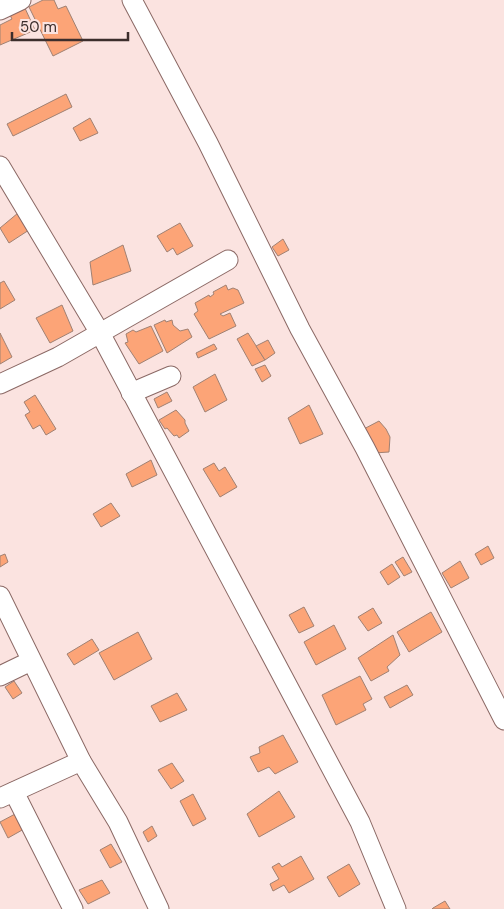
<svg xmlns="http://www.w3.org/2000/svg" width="504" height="909" viewBox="0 0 504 909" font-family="'DM Sans',sans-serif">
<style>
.building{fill:#fca477;stroke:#a08173}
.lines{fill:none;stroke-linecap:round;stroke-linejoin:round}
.minor-casing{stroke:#8b6965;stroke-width:21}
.minor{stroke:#fff;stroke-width:19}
</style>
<rect width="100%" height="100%" fill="#fbe3e0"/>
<g class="building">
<polygon points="43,0 54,0 58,9 66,6 83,41 53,56 29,7"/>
<polygon points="24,6 35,30 0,45 0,25 12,19 9,13"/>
<polygon points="66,94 72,107 13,136 7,124"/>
<polygon points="90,118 98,133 80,141 73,128"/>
<polygon points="18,213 29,230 9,243 0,228"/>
<polygon points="180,223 193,246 177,255 173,248 167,252 157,236"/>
<polygon points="283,239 289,250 278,256 272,247"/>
<polygon points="123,245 131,271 93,285 90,262"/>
<polygon points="4,281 15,300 0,309 0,283"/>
<polygon points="226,285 228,290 233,288 238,290 244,303 220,314 223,316 230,313 236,326 209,339 194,314 198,311 195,303 209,295 210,297 214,294 213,292"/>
<polygon points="62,305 73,331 50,343 36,318"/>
<polygon points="165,320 166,322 172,320 173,325 180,331 188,329 192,337 167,353 154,325"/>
<polygon points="151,326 163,351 139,364 125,343 128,342 126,334 133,330 136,332"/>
<polygon points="0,333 12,357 0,364"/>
<polygon points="248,333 265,360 252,366 237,339"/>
<polygon points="268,340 275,353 265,360 256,346"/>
<polygon points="214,344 217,349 198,358 196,353"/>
<polygon points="265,365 271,376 262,382 255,369"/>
<polygon points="215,374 227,400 205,412 193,387"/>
<polygon points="167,392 172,401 158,408 154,399"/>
<polygon points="35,395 56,429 46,435 40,425 33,429 25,415 30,412 24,402"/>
<polygon points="309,405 323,434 300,444 288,418"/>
<polygon points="176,410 185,420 185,423 189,431 179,438 177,435 174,436 167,428 165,429 159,420"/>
<polygon points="379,421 386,429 390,437 389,452 374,453 360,431"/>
<polygon points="151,460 157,475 132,487 126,474"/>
<polygon points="214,463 219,471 225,467 237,487 220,497 203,469"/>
<polygon points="111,503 120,516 101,527 93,514"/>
<polygon points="488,546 494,558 481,565 475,554"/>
<polygon points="5,554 8,562 0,567 0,556"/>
<polygon points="403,557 412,572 404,576 395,562"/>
<polygon points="460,561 469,578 451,588 442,573"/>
<polygon points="392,564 400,577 388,585 380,572"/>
<polygon points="304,607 314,626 299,633 289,615"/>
<polygon points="373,608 382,623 368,631 358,617"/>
<polygon points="431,612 442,632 409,652 397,632"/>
<polygon points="334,625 346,649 316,665 304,642"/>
<polygon points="138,632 152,659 114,680 99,653"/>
<polygon points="393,635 400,655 387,667 389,671 371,681 358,658"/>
<polygon points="92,639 99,650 74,665 67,654"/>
<polygon points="360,676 372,699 363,704 366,710 336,725 322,695"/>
<polygon points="14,681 22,693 13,699 5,687"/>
<polygon points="407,685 413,695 390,708 384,697"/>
<polygon points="177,693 187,710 160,722 151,706"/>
<polygon points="283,735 298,762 275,774 269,767 258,772 250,757 260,753 259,747"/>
<polygon points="172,763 184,781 171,789 158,770"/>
<polygon points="279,791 295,817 259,837 247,814"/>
<polygon points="193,794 206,819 193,826 180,801"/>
<polygon points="17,813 24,829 8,838 0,822"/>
<polygon points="152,826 157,836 148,842 143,832"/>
<polygon points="111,844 122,862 110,868 100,850"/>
<polygon points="301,856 314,879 289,893 284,885 273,891 270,884 279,879 272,867 279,863 282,867"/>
<polygon points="349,864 360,884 339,897 327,877"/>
<polygon points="102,880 110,893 88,904 79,890"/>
<polygon points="445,901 450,909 432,909 433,908"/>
</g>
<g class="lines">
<defs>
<g id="minor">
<polyline points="132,0 208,143 300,329 365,448 504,720"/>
<polyline points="0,10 21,0"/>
<polyline points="0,166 100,333 360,822 396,909"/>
<polyline points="0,384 58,357 228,260"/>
<polyline points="131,393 171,376"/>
<polyline points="0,596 81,761 118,822 159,909"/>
<polyline points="0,676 31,661"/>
<polyline points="14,792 73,909"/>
<polyline points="0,798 81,761"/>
</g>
</defs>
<use href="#minor" class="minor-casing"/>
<use href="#minor" class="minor"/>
</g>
<path d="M12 32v8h116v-8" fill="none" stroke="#3c2e2c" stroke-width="2.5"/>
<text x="20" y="32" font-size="15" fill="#3c2e2c" stroke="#fbe3e0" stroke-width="4" paint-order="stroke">50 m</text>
</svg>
